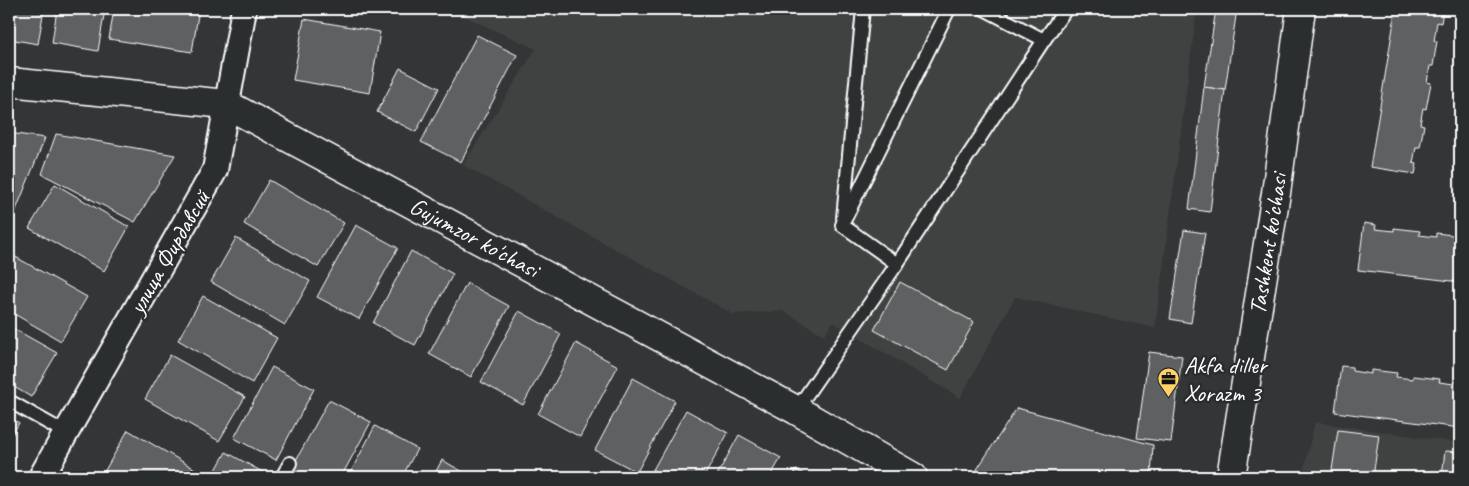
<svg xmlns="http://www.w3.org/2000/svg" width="1469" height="486" viewBox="0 0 1469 486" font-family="Caveat,sans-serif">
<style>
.built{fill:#404243}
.building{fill:#5f6162;stroke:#fff}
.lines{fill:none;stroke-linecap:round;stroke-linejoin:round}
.lane-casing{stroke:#fff;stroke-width:16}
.street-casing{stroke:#fff;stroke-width:28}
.secondary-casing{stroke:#fff;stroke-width:31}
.lane{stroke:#2a2d2e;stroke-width:12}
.street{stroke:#2a2d2e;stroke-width:24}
.secondary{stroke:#2a2d2e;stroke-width:28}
.labels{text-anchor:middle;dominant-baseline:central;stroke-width:5;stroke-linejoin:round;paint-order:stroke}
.street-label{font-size:24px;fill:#fff;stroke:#2a2d2e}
.poi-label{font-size:24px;fill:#fff;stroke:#2a2d2e;text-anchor:start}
</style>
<rect width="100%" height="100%" fill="#333536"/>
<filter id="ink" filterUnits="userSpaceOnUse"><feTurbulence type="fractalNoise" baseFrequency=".02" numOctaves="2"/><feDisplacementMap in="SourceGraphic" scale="10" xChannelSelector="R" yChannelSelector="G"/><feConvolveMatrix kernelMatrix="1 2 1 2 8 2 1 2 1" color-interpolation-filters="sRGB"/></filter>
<g filter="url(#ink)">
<g class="built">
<polygon points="448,9 1197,9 1155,328 1015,297 960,398 833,322 824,335 783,311 733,314 463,165 536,49"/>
<polygon points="1315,422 1460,443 1460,477 1302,477"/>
</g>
<g class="building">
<polygon points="9,9 44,9 38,44 9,39"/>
<polygon points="57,9 105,9 98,51 52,43"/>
<polygon points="114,9 199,9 192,52 109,39"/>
<polygon points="1216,9 1237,9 1225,90 1204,87"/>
<polygon points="1396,9 1428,9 1443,11 1441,23 1437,22 1434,41 1437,41 1433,66 1430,66 1427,82 1431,83 1426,109 1423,108 1420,124 1424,125 1420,147 1416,147 1413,163 1417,164 1415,174 1370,167"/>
<polygon points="304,19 380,32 370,93 293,80"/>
<polygon points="477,35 517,55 461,162 421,142"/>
<polygon points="400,68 439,88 416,132 377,112"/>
<polygon points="1204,87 1225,90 1210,212 1189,209"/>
<polygon points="9,133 45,138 12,220 9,218"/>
<polygon points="56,134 175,155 135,222 42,174"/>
<polygon points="269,180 344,223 318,267 244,224"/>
<polygon points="55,184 129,227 104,271 29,228"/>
<polygon points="1364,223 1376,225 1375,229 1394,231 1394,228 1420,231 1419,235 1436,237 1436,233 1460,236 1460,282 1358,270"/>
<polygon points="356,225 398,248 359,319 317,297"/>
<polygon points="1184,230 1205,233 1191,323 1170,319"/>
<polygon points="236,238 310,281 285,325 211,282"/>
<polygon points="411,251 453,274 415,345 373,323"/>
<polygon points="12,255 87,297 61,341 9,311 9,261"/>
<polygon points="900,282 974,322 948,370 874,330"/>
<polygon points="467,283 509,306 471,377 429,354"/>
<polygon points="203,296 277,338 252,383 178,340"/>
<polygon points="519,311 561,334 523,405 481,382"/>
<polygon points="9,326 57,353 31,397 9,384"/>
<polygon points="576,343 618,366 580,437 538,414"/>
<polygon points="1149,352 1182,356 1171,442 1137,438"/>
<polygon points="170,355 245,397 219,441 145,399"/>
<polygon points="1341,366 1352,367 1352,371 1371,374 1371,370 1397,373 1396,377 1413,379 1413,376 1440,379 1439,382 1454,384 1455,381 1460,382 1460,428 1335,412"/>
<polygon points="272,367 314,389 276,460 234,438"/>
<polygon points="633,378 675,401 637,472 595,450"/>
<polygon points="329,400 371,422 341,477 302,477 290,471"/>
<polygon points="1017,408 1153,445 1151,477 972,477"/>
<polygon points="686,410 728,433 704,477 649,477"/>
<polygon points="9,417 19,423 9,440"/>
<polygon points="375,426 417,449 402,477 348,477"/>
<polygon points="128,430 202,473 200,477 108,477 103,474"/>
<polygon points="1338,430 1379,435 1373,477 1331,477"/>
<polygon points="739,435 781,458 770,477 716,477"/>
<polygon points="1445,451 1460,452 1460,477 1442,476"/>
<polygon points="226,452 268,475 267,477 212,477"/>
<polygon points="442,460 472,477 433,477"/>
<polygon points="796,470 810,477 792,477"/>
</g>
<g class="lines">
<defs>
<g id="lane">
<polyline points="1044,40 1066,9"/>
<polyline points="843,218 863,9"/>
<polyline points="897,264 842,225 949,9"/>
<polyline points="9,401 66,433"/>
<polyline points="796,410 897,264 1044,40 984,9"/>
<polyline points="282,477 290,463"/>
</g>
<polyline id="street" points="41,477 215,170 244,9"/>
<g id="secondary">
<path id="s1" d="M9,82L226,104L796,410L913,477"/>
<path id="s2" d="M1231,477L1276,193L1301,9"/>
</g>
</defs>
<use href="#lane" class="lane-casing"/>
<use href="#street" class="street-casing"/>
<use href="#secondary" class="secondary-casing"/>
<use href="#lane" class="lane"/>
<use href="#street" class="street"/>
<use href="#secondary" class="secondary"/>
</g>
</g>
<defs>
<symbol id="office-pin" viewBox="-11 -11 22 30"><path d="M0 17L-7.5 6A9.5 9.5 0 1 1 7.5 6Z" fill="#ffd166" stroke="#2a2d2e"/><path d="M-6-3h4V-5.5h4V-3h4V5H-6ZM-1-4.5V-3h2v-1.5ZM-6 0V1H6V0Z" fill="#111"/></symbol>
</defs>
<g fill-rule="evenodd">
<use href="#office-pin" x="1156" y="366" width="25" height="34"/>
</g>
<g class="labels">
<g class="street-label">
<text stroke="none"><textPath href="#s1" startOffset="500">Gujumzor ko'chasi</textPath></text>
<text stroke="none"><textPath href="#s2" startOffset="236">Tashkent ko'chasi</textPath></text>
<text transform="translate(169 252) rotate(-60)">улица Фирдавсий</text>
</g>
<g class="poi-label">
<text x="1184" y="365">Akfa diller<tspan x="1184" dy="28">Xorazm 3</tspan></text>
</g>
</g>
<rect width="1469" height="486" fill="none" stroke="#2a2d2e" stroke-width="30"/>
<rect x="15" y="15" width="1439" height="456" fill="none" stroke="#fff" stroke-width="2" filter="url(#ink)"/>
</svg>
